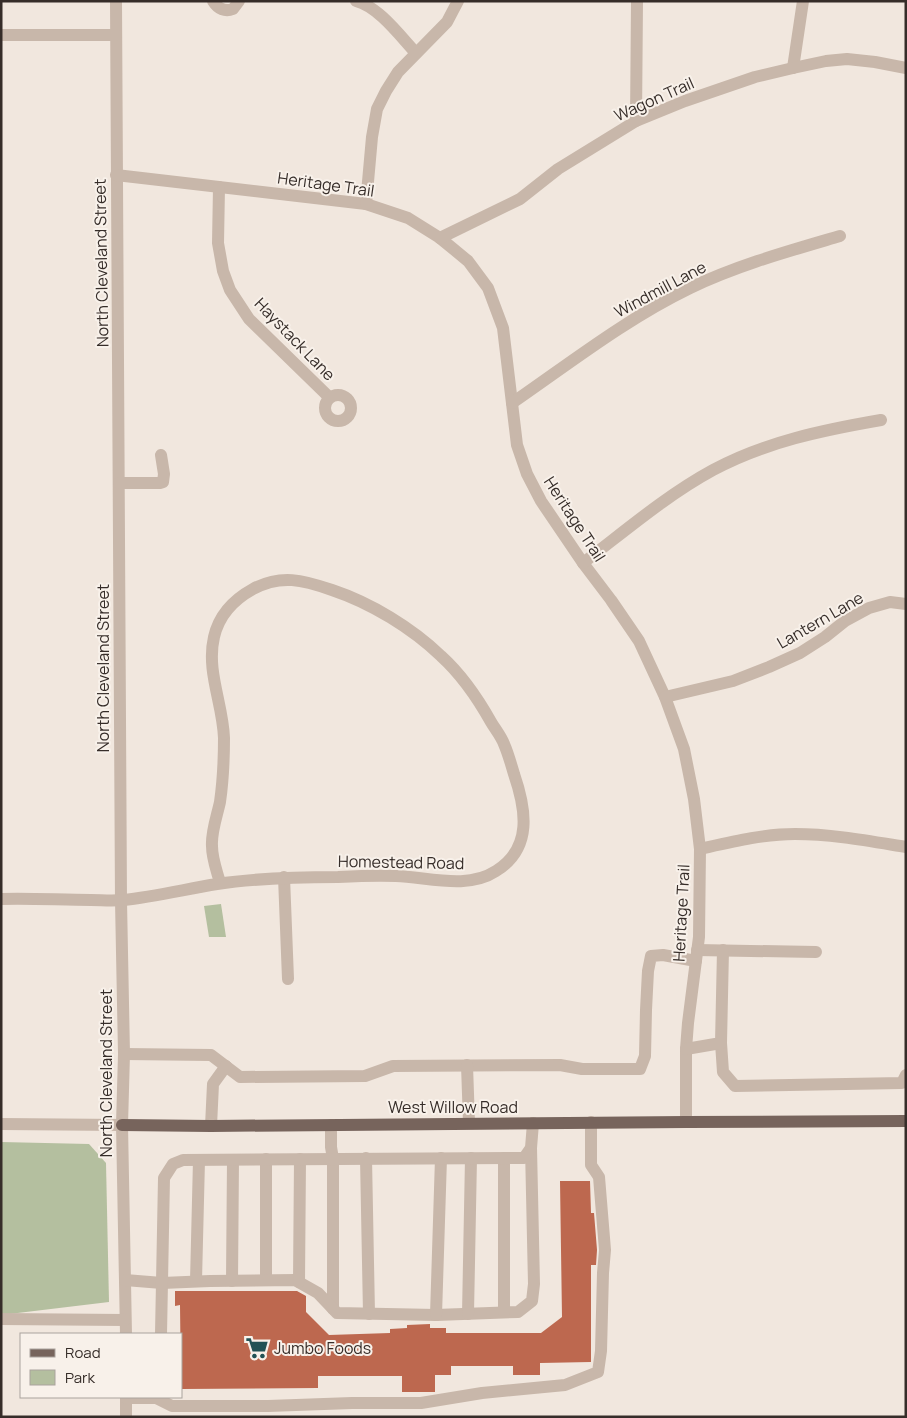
<svg xmlns="http://www.w3.org/2000/svg" width="907" height="1418" viewBox="0 0 907 1418" font-family="Manrope,sans-serif">
<style>
.green{fill:#b4bf9f}
.building{fill:#bd684f}
.lines{fill:none;stroke-linecap:round;stroke-linejoin:round}
.minor{stroke:#c8b7aa;stroke-width:12}
.major{stroke:#77645c;stroke-width:12}
.labels{text-anchor:middle;dominant-baseline:central;stroke-width:4;stroke-linejoin:round;paint-order:stroke}
.street-label{font-size:16px;fill:#362d29;stroke:#f8f1ea}
.poi-label{font-size:16px;fill:#362d29;stroke:#f8f1ea;text-anchor:start}
</style>
<rect width="100%" height="100%" fill="#f1e7de"/>
<g class="green">
<polygon points="221,904 226,937 209,937 204,906"/>
<polygon points="1,1142 89,1144 106,1163 109,1302 1,1315"/>
</g>
<polygon class="building" points="560,1181 590,1181 591,1213 594,1213 597,1250 596,1265 591,1265 591,1362 540,1363 540,1375 513,1375 513,1366 451,1366 451,1375 435,1375 435,1392 402,1392 402,1376 318,1376 318,1388 181,1389 180,1305 175,1306 175,1291 297,1291 306,1296 306,1312 329,1335 390,1333 390,1329 407,1328 407,1325 430,1324 430,1328 446,1328 446,1333 541,1333 562,1317"/>
<g class="lines">
<g class="minor">
<polyline points="116,1 121,901 124,1054 122,1125 126,1334"/>
<path d="M213,1C218,9 225,12 233,9L239,1"/>
<path d="M356,1C379,7 400,36 416,53"/>
<polyline points="1,35 116,35"/>
<polyline points="793,68 803,1"/>
<polyline points="636,121 637,1"/>
<polyline points="116,175 366,204 408,218 440,238 468,261 488,288 503,328 517,445 527,474 541,501 583,563 611,600 639,641 665,697 684,749 694,799 700,849 699,937 688,1023 686,1049 686,1122"/>
<polyline points="219,187 218,243 223,271 230,290 249,319 329,397"/>
<polyline points="366,204 372,137 377,109 386,91 398,72 447,22 458,1"/>
<polyline points="440,238 520,199 558,169 636,121 685,101 755,77 793,68 826,61 847,59 875,62 906,68"/>
<circle cx="338" cy="408" r="13"/>
<path d="M512,403C570,363 626,319 690,288C738,265 789,251 840,236"/>
<polyline points="119,483 160,483 163,482 164,474 161,455"/>
<path d="M583,563C625,531 667,495 713,470C765,442 823,430 881,420"/>
<polyline points="665,697 733,681 769,667 800,653 825,637 845,621 869,608 890,602 906,604"/>
<path d="M700,849C731,842 763,834 795,834C832,834 869,841 906,847"/>
<polyline points="284,877 288,979"/>
<path d="M1,899C31,898 61,900 91,900C101,900 112,901 123,900C154,897 186,889 217,884C257,878 298,877 338,877C357,876 377,875 396,876C428,877 467,890 496,871C533,848 526,809 514,774C511,764 508,753 504,744C501,736 495,729 491,722C477,697 462,675 441,656C412,628 371,603 332,590C303,580 281,574 253,589C233,600 219,615 214,637C206,671 223,704 224,738C224,759 223,781 220,802C217,816 211,832 212,846C212,859 217,871 220,883"/>
<polyline points="697,950 816,952"/>
<polyline points="721,1043 723,1072 735,1086 902,1083 906,1075"/>
<polyline points="686,1049 721,1043 723,950"/>
<polyline points="124,1054 211,1055 240,1077 365,1076 393,1066 560,1065 582,1069 640,1069 645,1056 646,1010 648,971 651,956 663,955 696,961"/>
<polyline points="467,1065 469,1123"/>
<polyline points="1,1124 122,1125"/>
<polyline points="331,1125 331,1147 333,1159 333,1309"/>
<polyline points="211,1126 213,1084 226,1066"/>
<polyline points="366,1158 369,1314"/>
<polyline points="266,1159 266,1280"/>
<polyline points="125,1280 162,1283 210,1281 295,1280 318,1293 337,1313 436,1315 518,1312 532,1301 534,1284 531,1148"/>
<polyline points="196,1281 199,1160"/>
<polyline points="232,1281 233,1160"/>
<polyline points="299,1282 300,1159"/>
<polyline points="504,1312 504,1158"/>
<polyline points="468,1314 471,1158"/>
<polyline points="436,1315 441,1158"/>
<polyline points="1,1319 125,1320"/>
<polyline points="161,1334 164,1178 173,1164 183,1160 524,1158 531,1148 533,1123"/>
<polyline points="126,1397 126,1417"/>
<polyline points="126,1398 156,1398 172,1406 268,1406 352,1403 421,1403 482,1393 565,1385 598,1372 601,1351 603,1273 605,1250 599,1177 591,1165 591,1122"/>
</g>
<polyline class="major" points="122,1125 211,1126 686,1122 906,1121"/>
</g>
<defs>
<symbol id="supermarket-bare" viewBox="-9 -9 18 18"><path d="M-6-5.5h2.5l.6 2H6L4.5 2H-2.5L-4.4-4H-6ZM-1.5 3.2a1.3 1.3 0 1 0 .1 0ZM3 3.2a1.3 1.3 0 1 0 .1 0Z" fill="#225255" stroke="#f8f1ea" stroke-width="2.5" paint-order="stroke"/></symbol>
</defs>
<g fill-rule="evenodd">
<use href="#supermarket-bare" x="241" y="1332" width="32" height="32"/>
</g>
<g class="labels">
<g class="street-label">
<text transform="translate(654 99) rotate(-24)">Wagon Trail</text>
<text transform="translate(326 184) rotate(8)">Heritage Trail</text>
<text transform="translate(101 263) rotate(-91)">North Cleveland Street</text>
<text transform="translate(660 289) rotate(-28)">Windmill Lane</text>
<text transform="translate(295 339) rotate(46)">Haystack Lane</text>
<text transform="translate(575 519) rotate(57)">Heritage Trail</text>
<text transform="translate(820 620) rotate(-30)">Lantern Lane</text>
<text transform="translate(103 668) rotate(-90)">North Cleveland Street</text>
<text transform="translate(401 862) rotate(1)">Homestead Road</text>
<text transform="translate(681 913) rotate(-87)">Heritage Trail</text>
<text transform="translate(106 1073) rotate(-90)">North Cleveland Street</text>
<text x="453" y="1107">West Willow Road</text>
</g>
<g class="poi-label">
<text x="274" y="1348">Jumbo Foods</text>
</g>
</g>
<rect width="907" height="1418" fill="none" stroke="#362d29" stroke-width="5"/>
<rect x="20" y="1333" width="162" height="65" fill="#f8f1ea" stroke="#aaa39d"/>
<rect x="30" y="1349" width="25" height="8" fill="#77645c" stroke="#aaa39d"/>
<text x="65" y="1358" font-size="15" fill="#362d29">Road</text>
<rect x="30" y="1370" width="25" height="15" fill="#b4bf9f" stroke="#aaa39d"/>
<text x="65" y="1383" font-size="15" fill="#362d29">Park</text>
</svg>
